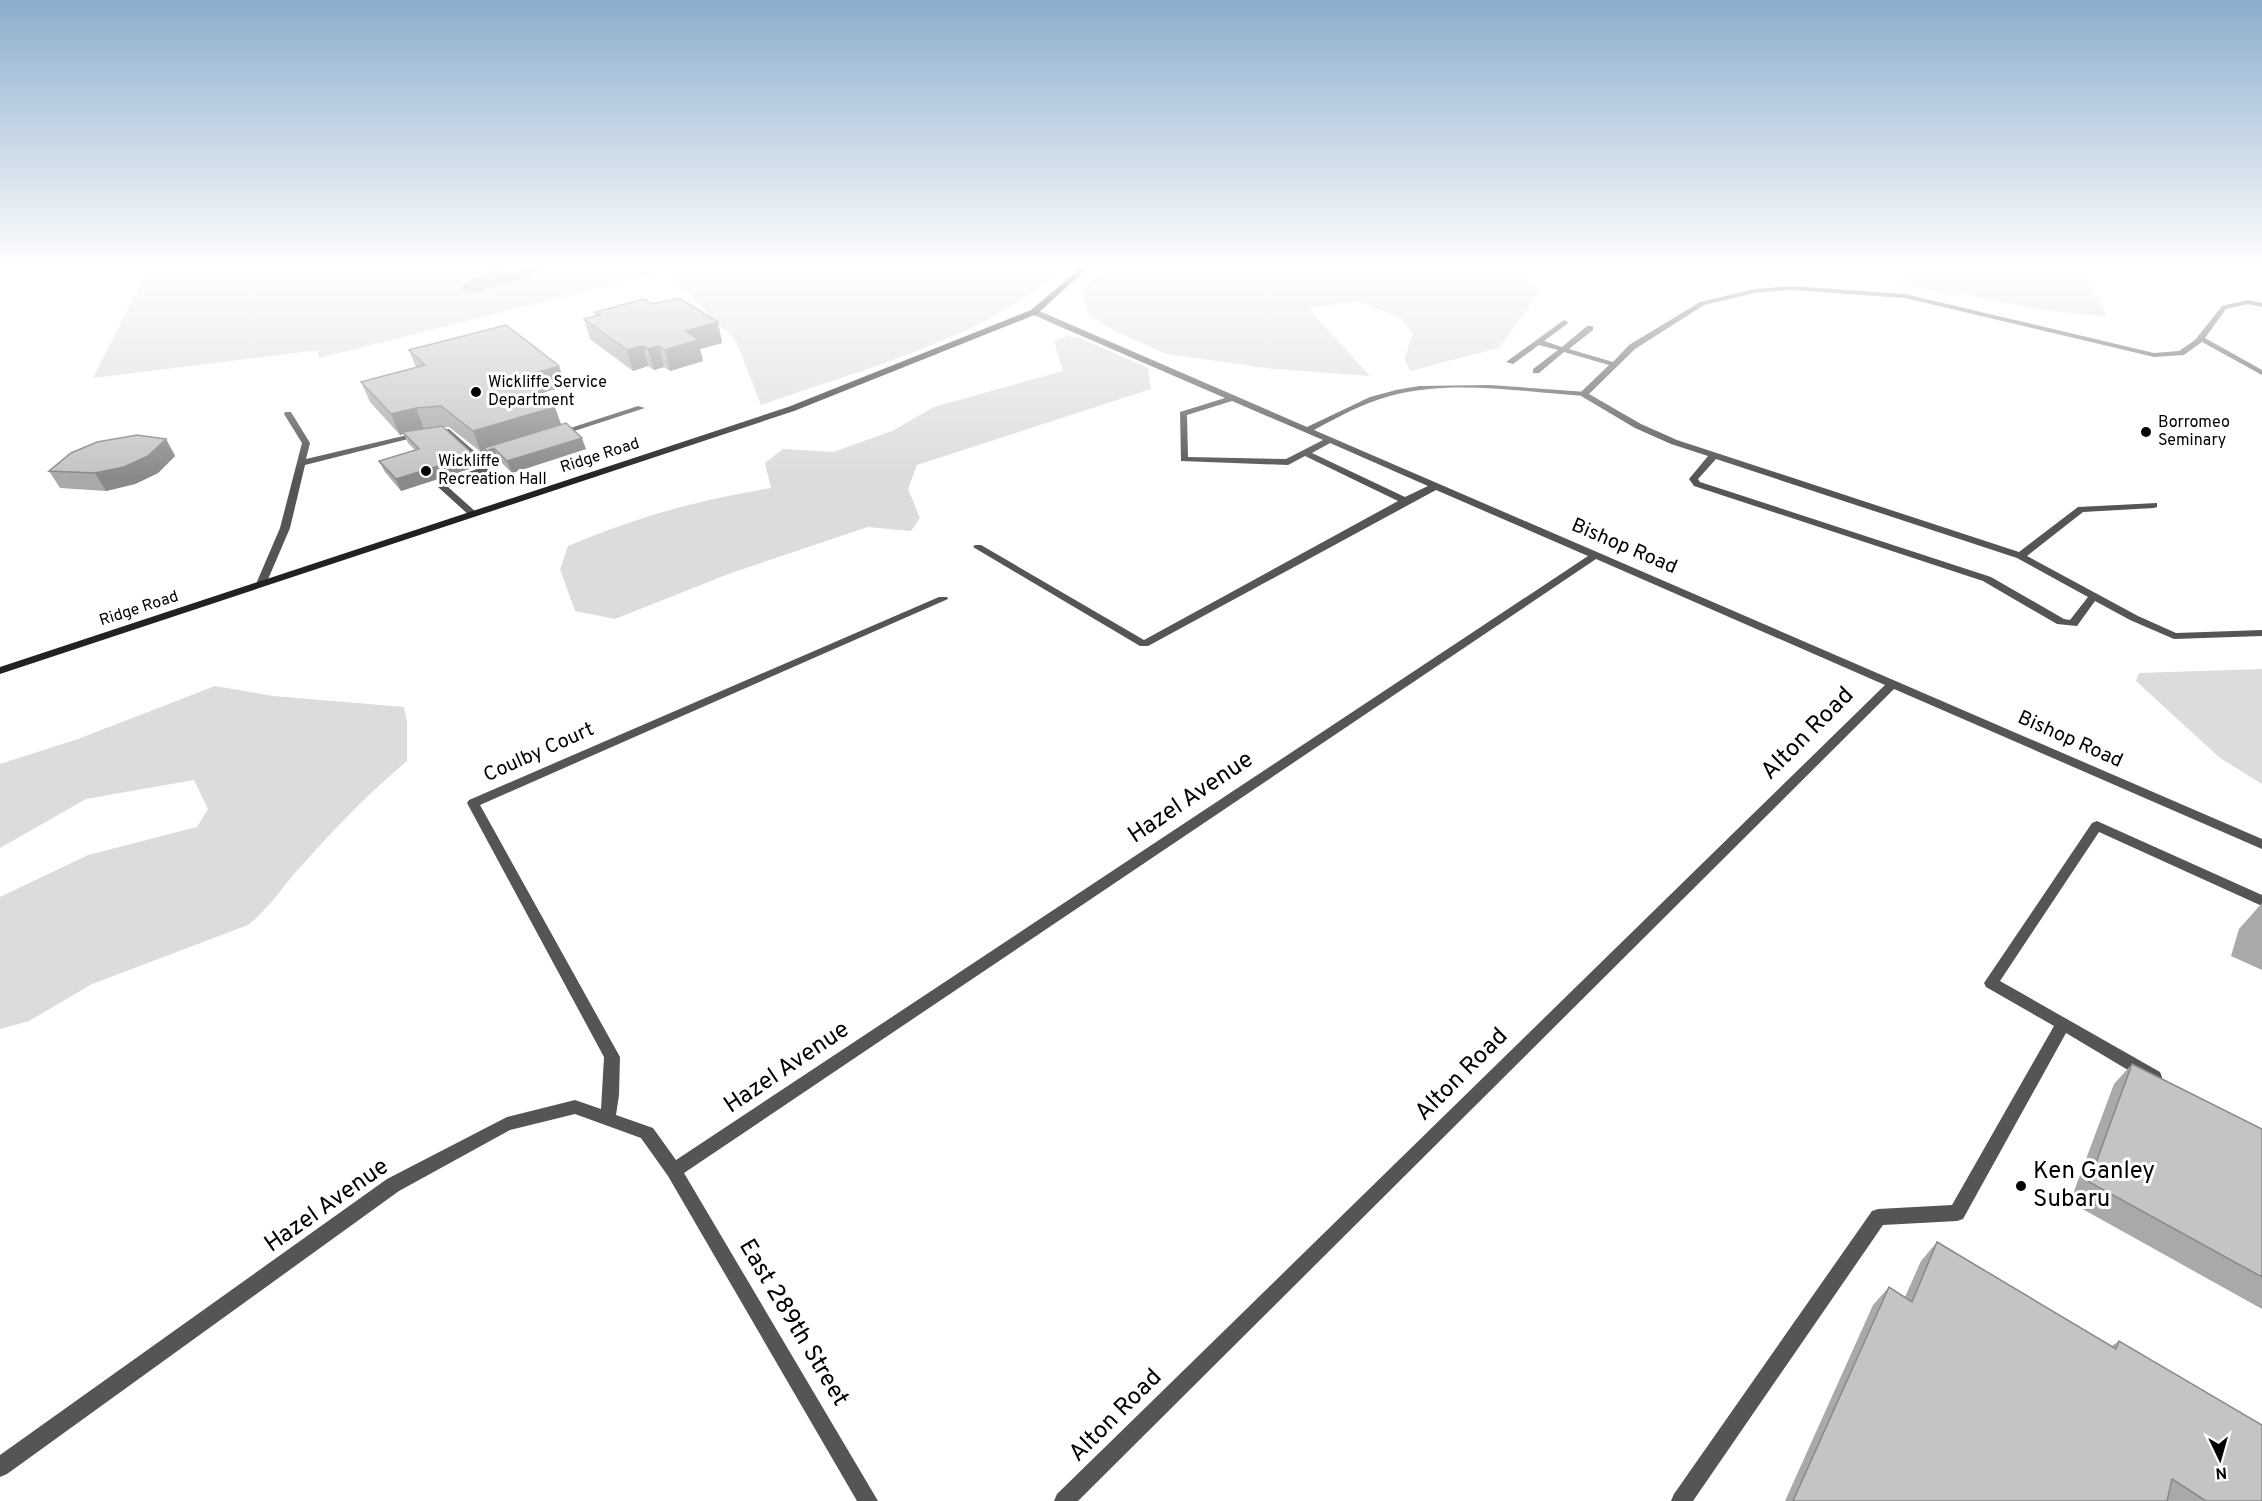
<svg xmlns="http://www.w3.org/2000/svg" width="2262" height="1501" viewBox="0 0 2262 1501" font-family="Overpass,sans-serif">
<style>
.green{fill:#dcdcdc}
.water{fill:#a3a3a3}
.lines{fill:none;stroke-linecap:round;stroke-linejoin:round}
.service{fill:#555;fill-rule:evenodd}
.minor{fill:#555;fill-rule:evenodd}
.secondary{fill:#222;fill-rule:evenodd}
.wall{fill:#a9a9a9}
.shaded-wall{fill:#898989}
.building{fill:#c4c4c4;stroke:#898989;stroke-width:1.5}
.poi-dot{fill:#000;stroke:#fff;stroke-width:2}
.labels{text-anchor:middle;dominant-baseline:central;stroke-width:6;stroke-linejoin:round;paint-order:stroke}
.far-poi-label{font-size:16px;fill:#000;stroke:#fff;text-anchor:start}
.far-street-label{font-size:16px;fill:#000;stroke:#fff}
.street-label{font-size:20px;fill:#000;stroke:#fff}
.near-street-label{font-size:24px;fill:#000;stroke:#fff}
.near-poi-label{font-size:24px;fill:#000;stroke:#fff;text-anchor:start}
</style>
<rect width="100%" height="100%" fill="#fff"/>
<g class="green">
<path d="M149,267H1067C986,338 860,370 761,405L736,341L666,271L319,358L318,350L93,378Z"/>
<polygon points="1107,267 1514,267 1539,293 1499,348 1410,371 1404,359 1413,334 1400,318 1359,301 1308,308 1370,376 1274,369 1166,354 1117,332 1088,315 1082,290"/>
<polygon points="1920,267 2070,267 2087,280 2108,317 2042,310 1962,294 1958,297 1899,283"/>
<path d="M1068,336L1080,338L1148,368L1151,389L917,465L908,489L920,518L911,531L868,527L731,573L615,619L575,611L560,569L568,546C637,517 698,500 771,488L765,463L783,449L833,452L892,431L934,407L1063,371L1054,341Z"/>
<polygon points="2262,669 2262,784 2220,758 2136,681 2139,673"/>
<path d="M215,686L273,696L404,707L407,721V761C370,792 336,827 304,863C284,884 270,908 248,925L92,984L29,1021L0,1029V897L88,855L197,827L208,809L194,780L86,799L0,848V764L78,739Z"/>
</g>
<path class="water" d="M483,267H541C521,284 514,280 492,287C482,290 475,295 464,292L461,288L476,277L483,278L492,271L518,272L521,269Z"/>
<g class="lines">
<g class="service">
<path d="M1791,286L1905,294L2154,353L2179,351L2195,340L2222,306L2248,300L2262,303V307L2248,304L2226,309L2205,338L2262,370V375L2202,342L2184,355L2154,357L1905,298L1791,290L1755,293L1704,305L1635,349L1589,394L1641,424L1677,440L2019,552L2078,507L2157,503V507L2154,508L2083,512L2027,556L2138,616L2176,633L2262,630V636L2174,639L2130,620L2095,601L2077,626L2057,624L1983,581L1694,486L1689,479L1708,456L1671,444L1635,428L1581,396V392L1609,365L1564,352L1539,373H1533V369L1558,350L1539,345L1513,364L1506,362L1564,320L1568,322L1567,324L1544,341L1562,347L1587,326H1593V330L1569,349L1613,362L1629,345L1700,302L1755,289ZM1716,459L2017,558L2088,597L2070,620L2064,619L1991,577L1700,482L1698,479Z"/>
<polygon points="638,406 645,408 562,435 555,433"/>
<polygon points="285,412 291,412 310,443 306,459 420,432 424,435 305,465 290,528 266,584 261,587 256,584 280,528 302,443 284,414"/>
<polygon points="449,429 490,465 487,472 448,487 476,512 476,516 470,516 438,487 443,481 480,468 481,466 447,435 437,436 433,433 437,430"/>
<polygon points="2097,821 2262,895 2262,906 2099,832 2000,981 2160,1072 2162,1077 2160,1082 2154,1084 2148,1082 2066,1033 1963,1219 1957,1221 1883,1225 1693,1501 1671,1501 1674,1494 1872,1211 1878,1209 1952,1205 2054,1026 1986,987 1984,983 2092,823"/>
</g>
<path class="minor" d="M1031,310H1037L1307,427L1370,397L1396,390L1419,386L1490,385L1587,392L1588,394L1584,396C1521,392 1452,379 1390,396C1363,403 1338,417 1314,430L2262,839V849L1894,689L1078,1501H1054L1057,1494L1885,685L1596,559L684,1173L878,1501H857L668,1176L641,1138L575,1114L510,1130L399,1191L7,1474L0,1477V1455L387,1179L507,1117L575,1100L601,1109L604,1057L467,803L469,800L939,597H947L948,599L480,805L620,1057L619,1095L616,1115L653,1128L676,1160L1588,556L1436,490L1148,646H1140L973,547L975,545H981L1144,640L1398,501L1305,456L1288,465L1181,461L1180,412L1225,398L1031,314ZM1232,401L1323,440L1286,459L1188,457L1187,415ZM1330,443L1428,486L1405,497L1312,453Z"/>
<polygon class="secondary" points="1082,267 1089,267 1037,314 794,411 0,674 0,667 788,407 1031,310"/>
</g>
<g class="wall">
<polygon points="652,304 718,322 722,343 700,349 703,361 670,371 664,367 654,370 648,366 633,371 590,339 584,319 596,316 595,312"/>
<polygon points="409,350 566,386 540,393 561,424 586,449 512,473 499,460 491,462 488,460 485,451 481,452 449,427 443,427 478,466 401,491 385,472 379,461 415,450 408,443 404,434 400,435 370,402 361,382 416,367"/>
<polygon points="166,439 175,456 158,473 135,484 106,491 60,488 49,471"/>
<polygon points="2262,903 2262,970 2231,956 2239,929"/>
<polygon points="2132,1064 2262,1129 2262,1309 2070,1202 2114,1084"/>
<polygon points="1937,1242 2112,1346 2119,1341 2262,1501 1785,1501 1873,1305 1889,1287 1905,1297 1921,1261"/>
</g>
<g class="shaded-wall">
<polygon points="718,322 722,343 700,349 703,361 670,371 665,350 686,331"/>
<polygon points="643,346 648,366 633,371 627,350"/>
<polygon points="659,346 664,367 654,370 648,349"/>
<polygon points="559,366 566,386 529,397 522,377"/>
<polygon points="555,407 562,427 484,448 485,451 481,452 473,431"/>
<polygon points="416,408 424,429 403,432 404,434 400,435 391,414"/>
<polygon points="582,438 586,449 512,473 507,461"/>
<polygon points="166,439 175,456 158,473 135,484 106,491 95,473"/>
<polygon points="494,448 499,460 491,462 486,451"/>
<polygon points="474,455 478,466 401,491 396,479"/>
</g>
<g class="building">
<polygon points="679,298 718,322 686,331 698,340 665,350 659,346 648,349 643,346 627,350 584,319 600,315 595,312 644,299 652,304"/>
<polygon points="506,325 559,366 522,377 555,407 473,431 441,406 416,408 391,414 361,382 425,365 409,350"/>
<polygon points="566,423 582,438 507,461 494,448 486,451 484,448"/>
<polygon points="442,426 474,455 396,479 379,461 419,449 403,432"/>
<polygon points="137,435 166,439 148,456 124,467 95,473 49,471 71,453 97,442"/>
<polygon points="2132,1064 2262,1129 2262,1277 2089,1182"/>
<polygon points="1937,1242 2116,1349 2119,1341 2262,1425 2262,1501 2206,1501 2172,1479 2167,1501 1793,1501 1889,1287 1912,1302"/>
</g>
<linearGradient id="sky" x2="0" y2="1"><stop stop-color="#8cadcc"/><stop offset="0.56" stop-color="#fff"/><stop offset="1" stop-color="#fff" stop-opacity="0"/></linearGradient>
<rect width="2262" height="477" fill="url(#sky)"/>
<g class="poi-dot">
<circle cx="476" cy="392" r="6"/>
<circle cx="2146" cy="432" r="6"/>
<circle cx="426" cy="471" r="6"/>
<circle cx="2021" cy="1186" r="6"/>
</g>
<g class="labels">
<g class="far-poi-label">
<text x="488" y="383">Wickliffe Service<tspan x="488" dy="18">Department</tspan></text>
<text x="2158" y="423">Borromeo<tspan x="2158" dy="18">Seminary</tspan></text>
<text x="438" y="462">Wickliffe<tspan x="438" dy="18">Recreation Hall</tspan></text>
</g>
<g class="far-street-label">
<text transform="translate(600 456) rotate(-18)">Ridge Road</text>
<text transform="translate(139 609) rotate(-18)">Ridge Road</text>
</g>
<g class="street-label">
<text transform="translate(1624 547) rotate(23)">Bishop Road</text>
<text transform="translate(2070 740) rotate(24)">Bishop Road</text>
<text transform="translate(539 753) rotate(-24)">Coulby Court</text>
</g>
<g class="near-street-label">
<text transform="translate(1808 734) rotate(-45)">Alton Road</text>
<text transform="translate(1191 798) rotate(-34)">Hazel Avenue</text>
<text transform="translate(787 1068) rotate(-34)">Hazel Avenue</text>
<text transform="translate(1462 1075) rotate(-45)">Alton Road</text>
<text transform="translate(327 1206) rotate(-35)">Hazel Avenue</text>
<text transform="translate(793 1323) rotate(59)">East 289th Street</text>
<text transform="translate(1116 1416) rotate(-45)">Alton Road</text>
</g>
<g class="near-poi-label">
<text x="2033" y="1172">Ken Ganley<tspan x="2033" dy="28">Subaru</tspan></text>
</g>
</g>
<g transform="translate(2220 1459) rotate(175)" stroke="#ffffff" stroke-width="4.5" paint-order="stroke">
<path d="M0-4.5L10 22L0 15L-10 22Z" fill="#000000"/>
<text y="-9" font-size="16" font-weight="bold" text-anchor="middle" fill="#000000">N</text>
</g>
</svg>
